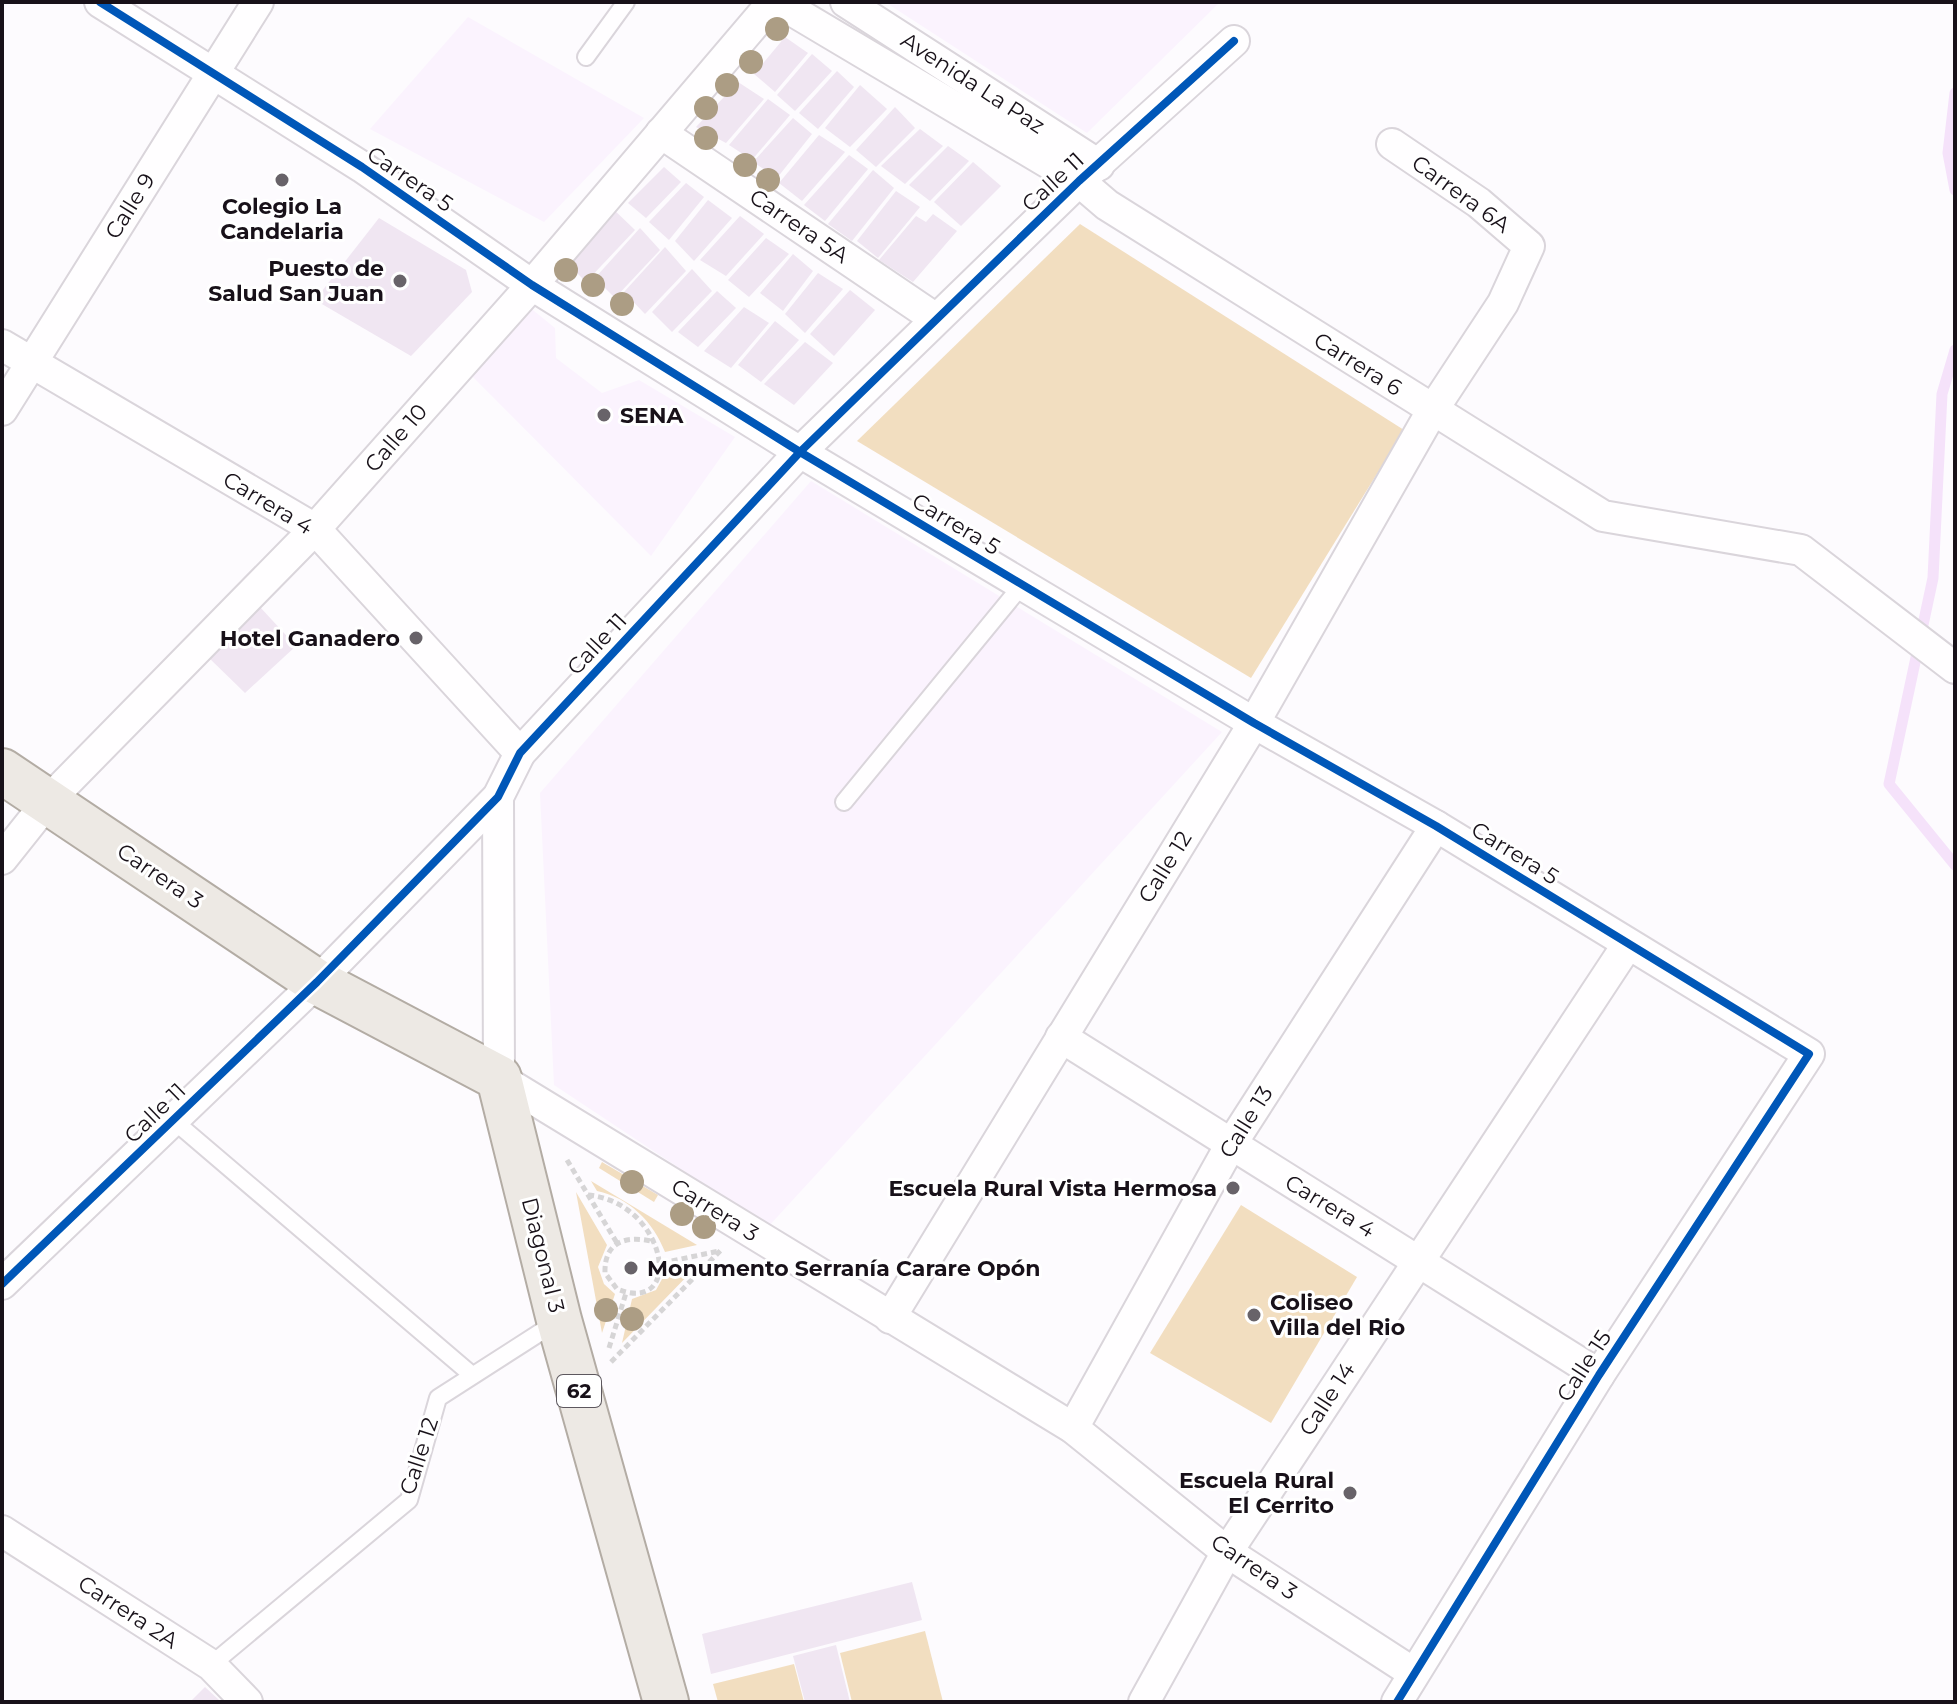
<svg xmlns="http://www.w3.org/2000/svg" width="1957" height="1704" viewBox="0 0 1957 1704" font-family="Montserrat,sans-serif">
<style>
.built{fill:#fbf3fe}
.green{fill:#f2dec0}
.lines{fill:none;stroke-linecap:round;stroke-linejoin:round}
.stream{stroke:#f5e2fa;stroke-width:11}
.building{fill:#f0e6f2}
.service-casing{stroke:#dad5db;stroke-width:20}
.minor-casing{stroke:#dad5db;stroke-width:34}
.primary-casing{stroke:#b3aca4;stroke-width:48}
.path{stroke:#d6d5d6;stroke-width:5;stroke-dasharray:6 4;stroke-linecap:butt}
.service{stroke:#fffeff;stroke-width:16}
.minor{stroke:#fffeff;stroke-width:30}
.primary{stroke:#ede9e4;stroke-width:44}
.cycleway-casing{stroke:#fff;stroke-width:13}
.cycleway{stroke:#0057b8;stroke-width:8}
.tree{fill:#ac9d84}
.poi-dot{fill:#686369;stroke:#fff;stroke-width:3}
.labels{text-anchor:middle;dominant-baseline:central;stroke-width:6;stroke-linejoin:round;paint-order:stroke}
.shield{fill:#fff;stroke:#5d585e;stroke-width:2}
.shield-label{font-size:20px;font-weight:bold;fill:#181119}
.street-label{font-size:22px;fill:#181119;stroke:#fff}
.poi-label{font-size:22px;font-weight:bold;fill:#181119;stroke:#fff;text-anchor:end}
</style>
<rect width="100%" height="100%" fill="#fdfbfe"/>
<g class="built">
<polygon points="885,2 1220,2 1087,133"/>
<polygon points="468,17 644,118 544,222 370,129"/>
<polygon points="528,306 555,328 556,358 602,393 639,380 735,437 651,556 461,365"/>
<polygon points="811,481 1222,732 768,1227 554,1085 540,793"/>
</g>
<g class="green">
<polygon points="1080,224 1404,430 1251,678 857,441"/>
<polygon points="602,1162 658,1195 654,1202 599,1168"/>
<path d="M591,1181L697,1245L665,1252C653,1222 630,1198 597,1191Z"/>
<polygon points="576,1192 607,1245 598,1267 604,1284 615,1294 602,1333"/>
<polygon points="1241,1205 1357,1277 1271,1423 1150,1353"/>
<polygon points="696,1267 622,1343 632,1299 656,1290 667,1270"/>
<polygon points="925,1631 943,1702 852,1702 840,1653"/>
<polygon points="794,1664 804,1702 718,1702 713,1684"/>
</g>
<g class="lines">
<g class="stream">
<polyline points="1955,93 1948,153 1955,190"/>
<polyline points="1955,350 1942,394 1933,578 1889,784 1955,865"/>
</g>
</g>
<g class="building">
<polygon points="785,37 808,53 775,92 754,74"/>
<polygon points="812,54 832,71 795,111 777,95"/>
<polygon points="837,71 854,87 818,129 799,113"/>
<polygon points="738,82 764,99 726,143 696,127"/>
<polygon points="860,85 887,109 850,147 825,128"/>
<polygon points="768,99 790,115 752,160 729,145"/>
<polygon points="895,107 915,128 876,167 856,150"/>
<polygon points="793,118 812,134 777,178 753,162"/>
<polygon points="920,129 943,146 905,184 881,166"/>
<polygon points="819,135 845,152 802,201 779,183"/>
<polygon points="948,146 969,161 930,201 909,185"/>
<polygon points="849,155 868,169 825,221 804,205"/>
<polygon points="973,162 1001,186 961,226 934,202"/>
<polygon points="664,167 681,182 646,218 628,203"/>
<polygon points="873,170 894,188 852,241 828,224"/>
<polygon points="686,183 704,197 669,240 649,222"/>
<polygon points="896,191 920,207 878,258 857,241"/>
<polygon points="708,200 732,218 694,261 675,241"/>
<polygon points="611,207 635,230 586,282 562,258"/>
<polygon points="933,214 957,231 913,282 879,260 916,216 926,222"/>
<polygon points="740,216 764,234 726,276 700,260"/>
<polygon points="379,218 466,270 472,292 411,356 315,300"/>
<polygon points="640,228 660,250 615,298 595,278"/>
<polygon points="766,238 789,254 749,297 728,280"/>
<polygon points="665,247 686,271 645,314 624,292"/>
<polygon points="793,254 813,271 783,311 760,293"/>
<polygon points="692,269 712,291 672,332 652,312"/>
<polygon points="818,273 843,289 805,333 785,314"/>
<polygon points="850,290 875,310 834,356 810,334"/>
<polygon points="717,291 736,308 698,347 678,332"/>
<polygon points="744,307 769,323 731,368 704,351"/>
<polygon points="775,321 799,340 761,382 738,365"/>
<polygon points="805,342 833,363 794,405 764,384"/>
<polygon points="260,607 296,646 245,693 206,655"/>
<polygon points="912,1582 922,1620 711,1674 702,1634"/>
<polygon points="836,1645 850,1702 805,1702 793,1656"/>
<polygon points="205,1687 219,1700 217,1702 190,1702"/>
</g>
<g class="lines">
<defs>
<g id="service">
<polyline points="586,57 626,2"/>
<polyline points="844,802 1022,585"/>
<polyline points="173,1120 472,1375"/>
<polyline points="211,1665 409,1500 438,1398 558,1321"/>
</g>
<g id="minor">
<polyline points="100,2 362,167 532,285 800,452 1254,723 1436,826 1809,1054 1599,1375 1397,1702"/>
<polyline points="778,2 1079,181 1107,205 1603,516 1801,550 1955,668"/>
<polyline points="846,2 1099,165"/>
<polyline points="661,133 936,319"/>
<polyline points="2,345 315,529 520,753"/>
<polyline points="2,410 258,2"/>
<polyline points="498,797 499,1078 1073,1428 1227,1552 1412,1672"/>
<polyline points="2,859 49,800 315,529 532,285 773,2"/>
<polyline points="1061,1037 1599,1375"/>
<polyline points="2,1284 317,982 498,797 520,753 800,452 1079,181 1234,41"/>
<polyline points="890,1318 1254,723 1432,411 1503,303 1529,246 1479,203 1392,144"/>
<polyline points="1073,1428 1230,1146 1436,826"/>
<polyline points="2,1531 211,1665 247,1702"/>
<polyline points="1144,1702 1227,1552 1628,944"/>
</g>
<polyline id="primary" points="2,771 317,982 499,1078 559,1320 666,1702"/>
</defs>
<use href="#service" class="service-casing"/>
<use href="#minor" class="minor-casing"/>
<use href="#primary" class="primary-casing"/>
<g class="path">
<polyline points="567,1160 617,1243"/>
<path d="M588,1195C668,1203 685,1316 617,1289L605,1273C604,1240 628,1235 655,1242"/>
<polyline points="662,1263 719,1251"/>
<polyline points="609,1348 626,1293"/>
<polyline points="611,1362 722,1249"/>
</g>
<use href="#service" class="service"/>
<use href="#minor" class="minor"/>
<use href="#primary" class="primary"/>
<defs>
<g id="cycleway">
<polyline points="100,2 362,167 532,285 800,452 1254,723 1436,826 1809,1054 1599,1375 1397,1702"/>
<polyline points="2,1284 317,982 498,797 520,753 800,452 1079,181 1234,41"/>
</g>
</defs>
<use href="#cycleway" class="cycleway-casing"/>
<use href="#cycleway" class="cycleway"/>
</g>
<g class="tree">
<circle cx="777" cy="29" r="12"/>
<circle cx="751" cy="62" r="12"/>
<circle cx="727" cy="85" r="12"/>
<circle cx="706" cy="108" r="12"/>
<circle cx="706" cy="138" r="12"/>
<circle cx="745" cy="165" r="12"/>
<circle cx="768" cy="180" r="12"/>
<circle cx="566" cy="270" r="12"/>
<circle cx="593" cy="285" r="12"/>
<circle cx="622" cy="304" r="12"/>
<circle cx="632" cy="1182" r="12"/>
<circle cx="682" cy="1214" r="12"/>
<circle cx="704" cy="1227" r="12"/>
<circle cx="606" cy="1310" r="12"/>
<circle cx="632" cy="1319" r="12"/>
</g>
<g class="poi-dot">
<circle cx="282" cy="180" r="8"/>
<circle cx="400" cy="281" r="8"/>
<circle cx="604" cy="415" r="8"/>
<circle cx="416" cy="638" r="8"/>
<circle cx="1233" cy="1188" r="8"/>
<circle cx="631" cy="1268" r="8"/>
<circle cx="1254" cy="1315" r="8"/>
<circle cx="1350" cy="1493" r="8"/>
</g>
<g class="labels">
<rect class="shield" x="557" y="1375" width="44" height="32" rx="6"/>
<g class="shield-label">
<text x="579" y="1391">62</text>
</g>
<g class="street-label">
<text transform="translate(973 83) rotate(33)">Avenida La Paz</text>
<text transform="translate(410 179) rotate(34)">Carrera 5</text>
<text transform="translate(1053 182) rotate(-43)">Calle 11</text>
<text transform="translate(1461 194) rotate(36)">Carrera 6A</text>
<text transform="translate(130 206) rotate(-58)">Calle 9</text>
<text transform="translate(799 226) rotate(34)">Carrera 5A</text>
<text transform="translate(1358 364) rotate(32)">Carrera 6</text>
<text transform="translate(396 438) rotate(-49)">Calle 10</text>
<text transform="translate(268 503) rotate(31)">Carrera 4</text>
<text transform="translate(956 524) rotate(31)">Carrera 5</text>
<text transform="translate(597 644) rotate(-47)">Calle 11</text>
<text transform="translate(1515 853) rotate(32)">Carrera 5</text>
<text transform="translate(1165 867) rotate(-58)">Calle 12</text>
<text transform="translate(160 876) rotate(34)">Carrera 3</text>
<text transform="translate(155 1113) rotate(-44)">Calle 11</text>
<text transform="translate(1246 1122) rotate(-58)">Calle 13</text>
<text transform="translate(1330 1206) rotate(31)">Carrera 4</text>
<text transform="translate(715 1210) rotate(32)">Carrera 3</text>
<text transform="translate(543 1255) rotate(76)">Diagonal 3</text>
<text transform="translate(1584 1366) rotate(-57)">Calle 15</text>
<text transform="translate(1327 1399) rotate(-57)">Calle 14</text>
<text transform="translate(419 1456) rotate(-72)">Calle 12</text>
<text transform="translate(1254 1567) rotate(34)">Carrera 3</text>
<text transform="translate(128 1612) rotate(33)">Carrera 2A</text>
</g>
<g class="poi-label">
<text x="282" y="206" text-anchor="middle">Colegio La<tspan x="282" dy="25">Candelaria</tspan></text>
<text x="384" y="268">Puesto de<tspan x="384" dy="25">Salud San Juan</tspan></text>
<text x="620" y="415" text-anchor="start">SENA</text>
<text x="400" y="638">Hotel Ganadero</text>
<text x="1217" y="1188">Escuela Rural Vista Hermosa</text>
<text x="647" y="1268" text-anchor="start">Monumento Serranía Carare Opón</text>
<text x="1270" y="1302" text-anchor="start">Coliseo<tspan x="1270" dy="25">Villa del Rio</tspan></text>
<text x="1334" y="1480">Escuela Rural<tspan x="1334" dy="25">El Cerrito</tspan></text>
</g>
</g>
<rect width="1957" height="1704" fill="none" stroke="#181119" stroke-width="8"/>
</svg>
